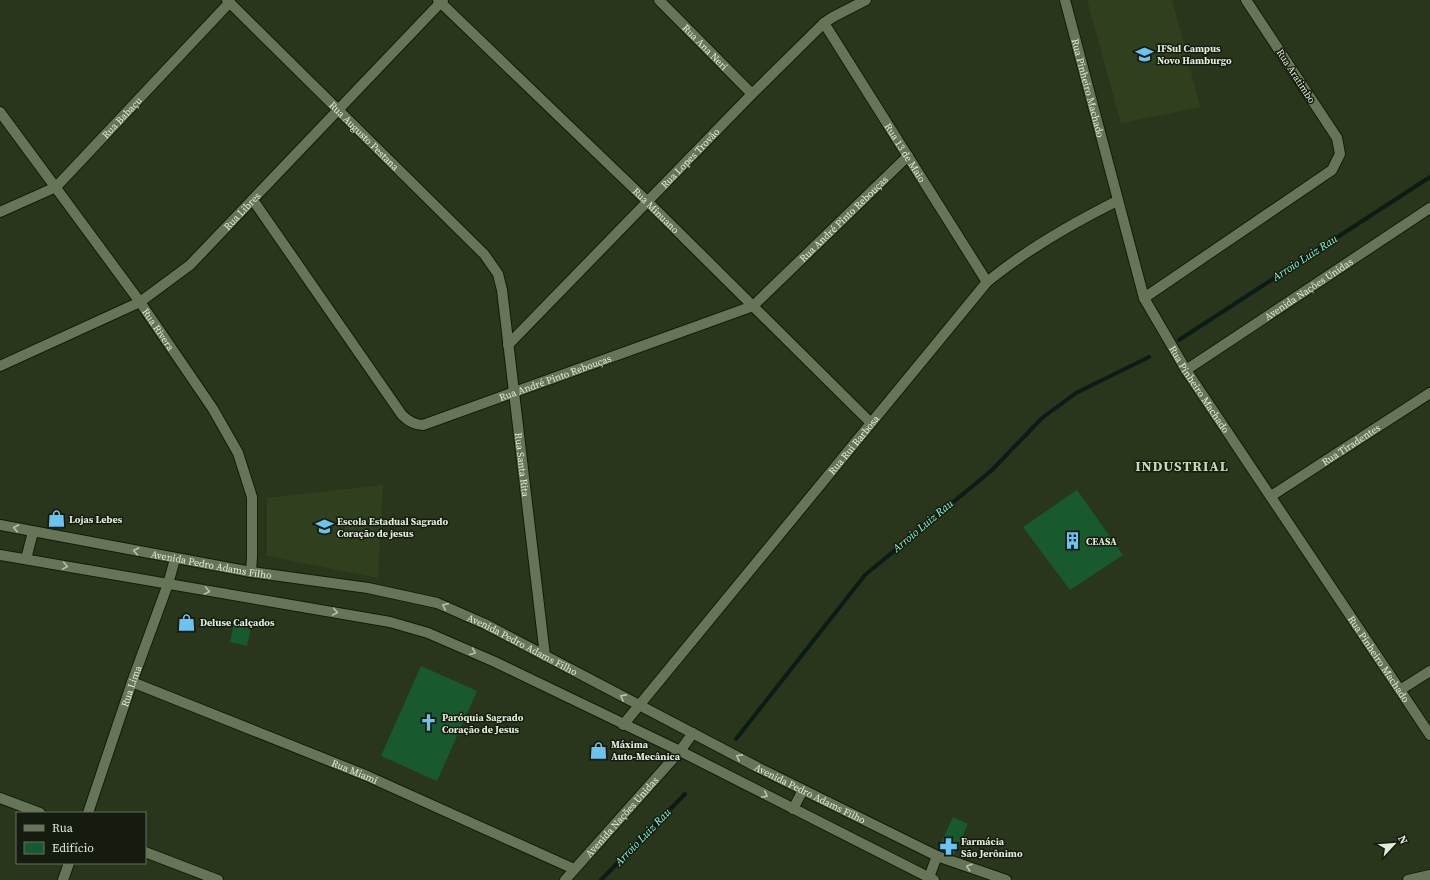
<svg xmlns="http://www.w3.org/2000/svg" width="1430" height="880" viewBox="0 0 1430 880" font-family="'Source Serif 4',serif">
<style>
.built{fill:#30401f}
.lines{fill:none;stroke-linecap:round;stroke-linejoin:round}
.stream{stroke:#0b1b16;stroke-width:4}
.building{fill:#18592e}
.minor-casing{stroke:#121d04;stroke-width:12}
.tertiary-casing{stroke:#121d04;stroke-width:12}
.secondary-casing{stroke:#121d04;stroke-width:12}
.minor{stroke:#667457;stroke-width:10}
.tertiary{stroke:#667457;stroke-width:10}
.secondary{stroke:#667457;stroke-width:10}
.oneway{stroke:#b7c2ad}
.labels{text-anchor:middle;dominant-baseline:central;stroke-width:3;stroke-linejoin:round;paint-order:stroke}
.street-label{font-size:10px;fill:#e3ecdb;stroke:#161b10}
.poi-label{font-size:10px;font-weight:bold;fill:#e3ecdb;stroke:#161b10;text-anchor:start}
.water-label{font-size:11px;font-style:italic;fill:#84fad7;stroke:#161b10}
.district-label{font-size:14px;font-weight:bold;letter-spacing:1px;fill:#c7d8b7;stroke:#161b10}
</style>
<rect width="100%" height="100%" fill="#29361c"/>
<g class="built">
<polygon points="1087,0 1172,0 1200,107 1121,123"/>
<polygon points="383,485 378,578 267,556 267,498"/>
</g>
<g class="lines">
<g class="stream">
<polyline points="1179,340 1430,177"/>
<polyline points="736,739 865,575 992,470 1042,418 1076,393 1149,357"/>
<polyline points="601,880 685,794"/>
</g>
</g>
<g class="building">
<polygon points="1077,490 1123,555 1070,590 1023,527"/>
<polygon points="235,620 252,623 247,646 230,642"/>
<polygon points="421,666 477,691 437,781 381,756"/>
<polygon points="953,817 968,824 954,855 938,849"/>
</g>
<g class="lines">
<defs>
<g id="minor">
<path id="s1" d="M227,0L484,254L498,274L502,290L545,656"/>
<path id="s2" d="M438,0L648,202L871,423"/>
<path id="s3" d="M659,0L752,94"/>
<path id="s4" d="M824,23L987,282"/>
<path id="s5" d="M0,112L140,302L213,409L238,453L252,497V557L251,572"/>
<path id="s6" d="M253,200L402,415C408,421 414,425 423,425L753,306L908,156"/>
<path id="s7" d="M0,212L56,187L230,2"/>
<polyline points="1144,298 1332,170 1340,154 1337,138 1246,0"/>
<path id="s8" d="M508,345L752,94L824,23L833,17L866,0"/>
<path id="s9" d="M0,366L140,302L190,265L443,0"/>
<path id="s10" d="M1271,496L1430,393"/>
<path id="s11" d="M132,682L365,775L574,869"/>
<polyline points="1400,690 1430,671"/>
<polyline points="0,798 40,813"/>
<polyline points="145,852 218,880"/>
<path id="s12" d="M565,880L680,751L693,733"/>
<polyline points="928,880 937,856"/>
</g>
<g id="tertiary">
<path id="s13" d="M1186,370L1430,208"/>
<path id="s14" d="M623,725L987,282C1027,249 1071,224 1117,201"/>
<path id="s15" d="M88,813L132,682L168,584L175,559"/>
<polyline points="63,880 69,863"/>
</g>
<g id="secondary">
<path id="s16" d="M1065,0L1144,298L1186,370L1430,735"/>
<path id="s17" d="M0,525L251,572L368,588L437,603L485,624L757,767L937,856L1006,880"/>
<polyline points="0,555 390,622 428,633 495,662 680,751 934,880"/>
<polyline points="26,559 33,532"/>
<polyline points="793,809 803,790"/>
<polyline points="1408,880 1430,875"/>
</g>
</defs>
<use href="#minor" class="minor-casing"/>
<use href="#tertiary" class="tertiary-casing"/>
<use href="#secondary" class="secondary-casing"/>
<use href="#minor" class="minor"/>
<use href="#tertiary" class="tertiary"/>
<use href="#secondary" class="secondary"/>
</g>
<defs><path id="oneway-chevron" d="M-2-3.5L2.5 0L-2 3.5" fill="none" stroke-width="1.6" stroke-linecap="round" stroke-linejoin="round"/></defs>
<g class="oneway">
<use href="#oneway-chevron" transform="translate(16 528) rotate(-169)"/>
<use href="#oneway-chevron" transform="translate(136 551) rotate(-169)"/>
<use href="#oneway-chevron" transform="translate(65 566) rotate(10)"/>
<use href="#oneway-chevron" transform="translate(207 591) rotate(10)"/>
<use href="#oneway-chevron" transform="translate(445 606) rotate(-156)"/>
<use href="#oneway-chevron" transform="translate(335 612) rotate(10)"/>
<use href="#oneway-chevron" transform="translate(473 652) rotate(23)"/>
<use href="#oneway-chevron" transform="translate(623 697) rotate(-152)"/>
<use href="#oneway-chevron" transform="translate(739 757) rotate(-152)"/>
<use href="#oneway-chevron" transform="translate(765 795) rotate(27)"/>
<use href="#oneway-chevron" transform="translate(969 867) rotate(-161)"/>
</g>
<defs>
<symbol id="university-bare" viewBox="-9 -9 18 18"><path d="M0-5L7-2L0 1L-7-2ZM-4 1L0 2.5L4 1V4Q0 6-4 4Z" fill="#6cc3f2" stroke="#161b10" stroke-width="2.5" paint-order="stroke"/></symbol>
<symbol id="shop-bare" viewBox="-9 -9 18 18"><path d="M-5-2.5h2.3a2.7 3.5 0 0 1 5.4 0H5L5.5 6h-11ZM-1.5-2.5h3a1.5 2.3 0 0 0-3 0Z" fill="#6cc3f2" stroke="#161b10" stroke-width="2.5" paint-order="stroke"/></symbol>
<symbol id="school-bare" viewBox="-9 -9 18 18"><path d="M0-5L7-2L0 1L-7-2ZM-4 1L0 2.5L4 1V4Q0 6-4 4Z" fill="#6cc3f2" stroke="#161b10" stroke-width="2.5" paint-order="stroke"/></symbol>
<symbol id="building-bare" viewBox="-9 -9 18 18"><path d="M-4-6H4V6H1V3H-1V6H-4ZM-2.5-4.3h1.7v1.8h-1.7ZM.8-4.3h1.7v1.8H.8ZM-2.5-1h1.7V.8h-1.7ZM.8-1h1.7V.8H.8Z" fill="#6cc3f2" stroke="#161b10" stroke-width="2.5" paint-order="stroke"/></symbol>
<symbol id="church-bare" viewBox="-9 -9 18 18"><path d="M-1.2-6h2.4v3.5h3.3v2.4h-3.3V6h-2.4V-.1h-3.3v-2.4h3.3Z" fill="#6cc3f2" stroke="#161b10" stroke-width="2.5" paint-order="stroke"/></symbol>
<symbol id="pharmacy-bare" viewBox="-9 -9 18 18"><path d="M-2-6h4v4h4v4h-4v4h-4v-4h-4v-4h4Z" fill="#6cc3f2" stroke="#161b10" stroke-width="2.5" paint-order="stroke"/></symbol>
</defs>
<g fill-rule="evenodd">
<use href="#university-bare" x="1132" y="42" width="25" height="25"/>
<use href="#shop-bare" x="44" y="506" width="25" height="25"/>
<use href="#school-bare" x="312" y="514" width="25" height="25"/>
<use href="#building-bare" x="1060" y="528" width="25" height="25"/>
<use href="#shop-bare" x="174" y="610" width="25" height="25"/>
<use href="#church-bare" x="416" y="710" width="25" height="25"/>
<use href="#shop-bare" x="586" y="738" width="25" height="25"/>
<use href="#pharmacy-bare" x="936" y="834" width="25" height="25"/>
</g>
<g class="labels">
<g class="street-label">
<text stroke="none"><textPath href="#s3" startOffset="66">Rua Ana Neri</textPath></text>
<text transform="translate(1296 76) rotate(57)">Rua Aratimbo</text>
<text stroke="none"><textPath href="#s16" startOffset="91">Rua Pinheiro Machado</textPath></text>
<text stroke="none"><textPath href="#s7" startOffset="157">Rua Babaçu</textPath></text>
<text stroke="none"><textPath href="#s1" startOffset="193">Rua Augusto Pestana</textPath></text>
<text stroke="none"><textPath href="#s4" startOffset="153">Rua 13 de Maio</textPath></text>
<text stroke="none"><textPath href="#s8" startOffset="261">Rua Lopes Trovão</textPath></text>
<text stroke="none"><textPath href="#s9" startOffset="291">Rua Libres</textPath></text>
<text stroke="none"><textPath href="#s2" startOffset="303">Rua Minuano</textPath></text>
<text stroke="none"><textPath href="#s6" startOffset="762">Rua André Pinto Rebouças</textPath></text>
<text stroke="none"><textPath href="#s13" startOffset="147">Avenida Nações Unidas</textPath></text>
<text stroke="none"><textPath href="#s5" startOffset="269">Rua Rivera</textPath></text>
<text stroke="none"><textPath href="#s6" startOffset="426">Rua André Pinto Rebouças</textPath></text>
<text stroke="none"><textPath href="#s16" startOffset="415">Rua Pinheiro Machado</textPath></text>
<text stroke="none"><textPath href="#s14" startOffset="363">Rua Rui Barbosa</textPath></text>
<text stroke="none"><textPath href="#s10" startOffset="95">Rua Tiradentes</textPath></text>
<text stroke="none"><textPath href="#s1" startOffset="578">Rua Santa Rita</textPath></text>
<text stroke="none"><textPath href="#s17" startOffset="215">Avenida Pedro Adams Filho</textPath></text>
<text stroke="none"><textPath href="#s17" startOffset="539">Avenida Pedro Adams Filho</textPath></text>
<text stroke="none"><textPath href="#s16" startOffset="739">Rua Pinheiro Machado</textPath></text>
<text stroke="none"><textPath href="#s15" startOffset="134">Rua Lima</textPath></text>
<text stroke="none"><textPath href="#s11" startOffset="240">Rua Miami</textPath></text>
<text stroke="none"><textPath href="#s17" startOffset="863">Avenida Pedro Adams Filho</textPath></text>
<text stroke="none"><textPath href="#s12" startOffset="85">Avenida Nações Unidas</textPath></text>
</g>
<g class="poi-label">
<text x="1157" y="48">IFSul Campus<tspan x="1157" dy="12">Novo Hamburgo</tspan></text>
<text x="69" y="519">Lojas Lebes</text>
<text x="337" y="521">Escola Estadual Sagrado<tspan x="337" dy="12">Coração de jesus</tspan></text>
<text x="1086" y="541">CEASA</text>
<text x="200" y="622">Deluse Calçados</text>
<text x="442" y="717">Paróquia Sagrado<tspan x="442" dy="12">Coração de Jesus</tspan></text>
<text x="611" y="744">Máxima<tspan x="611" dy="12">Auto-Mecânica</tspan></text>
<text x="961" y="841">Farmácia<tspan x="961" dy="12">São Jerônimo</tspan></text>
</g>
<g class="water-label">
<text transform="translate(1305 258) rotate(-33)">Arroio Luiz Rau</text>
<text transform="translate(923 526) rotate(-40)">Arroio Luiz Rau</text>
<text transform="translate(643 837) rotate(-46)">Arroio Luiz Rau</text>
</g>
<g class="district-label">
<text x="1182" y="466">INDUSTRIAL</text>
</g>
</g>
<rect x="16" y="812" width="130" height="52" fill="#161b10" stroke="#686f61"/>
<rect x="24" y="825" width="20" height="6" fill="#667457" stroke="#686f61"/>
<text x="52" y="832" font-size="12" fill="#e3ecdb">Rua</text>
<rect x="24" y="842" width="20" height="12" fill="#18592e" stroke="#686f61"/>
<text x="52" y="852" font-size="12" fill="#e3ecdb">Edifício</text>
<g transform="translate(1394 844) rotate(64)" stroke="#161b10" stroke-width="3" paint-order="stroke">
<path d="M0-3L7 15L0 10L-7 15Z" fill="#e3ecdb"/>
<text y="-6" font-size="11" font-weight="bold" text-anchor="middle" fill="#e3ecdb">N</text>
</g>
</svg>
